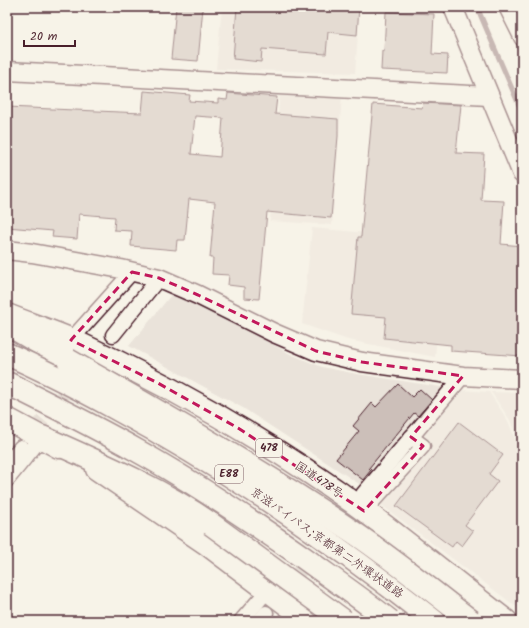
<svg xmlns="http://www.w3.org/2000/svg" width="529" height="628" viewBox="0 0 529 628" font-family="Kalam,'Klee One',sans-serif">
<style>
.built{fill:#eae3da}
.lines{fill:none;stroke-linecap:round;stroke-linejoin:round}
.stream{stroke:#8e7275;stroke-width:5}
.building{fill:#ccbfb9;stroke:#4a1f2b;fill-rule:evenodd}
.minor-tunnel{stroke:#d4c9c2;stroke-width:14;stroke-dasharray:14 7;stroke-linecap:butt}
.minor-casing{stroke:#4a1f2b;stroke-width:17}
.tertiary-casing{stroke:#4a1f2b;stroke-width:21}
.trunk-casing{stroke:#4a1f2b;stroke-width:25}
.motorway-casing{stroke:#4a1f2b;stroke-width:25}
.minor{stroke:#f7f3e8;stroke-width:14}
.tertiary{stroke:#f7f3e8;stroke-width:18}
.trunk{stroke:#f7f3e8;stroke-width:22}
.motorway{stroke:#f7f3e8;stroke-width:22}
.motorway-bridge-casing{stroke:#4a1f2b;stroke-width:25;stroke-linecap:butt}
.motorway-bridge{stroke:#f7f3e8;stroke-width:22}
.marked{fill:none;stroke:#c2185b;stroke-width:3;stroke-dasharray:8 5;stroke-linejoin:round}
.labels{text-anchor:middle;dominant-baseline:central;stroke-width:3;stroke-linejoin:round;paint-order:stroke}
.shield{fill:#f7f3e8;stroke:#7e5f64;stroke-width:1}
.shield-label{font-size:11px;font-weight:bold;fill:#4a1f2b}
.street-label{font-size:12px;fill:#4a1f2b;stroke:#f7f3e8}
</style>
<rect width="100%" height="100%" fill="#f7f3e8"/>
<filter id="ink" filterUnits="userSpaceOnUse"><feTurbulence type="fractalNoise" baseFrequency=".025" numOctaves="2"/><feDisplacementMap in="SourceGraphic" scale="8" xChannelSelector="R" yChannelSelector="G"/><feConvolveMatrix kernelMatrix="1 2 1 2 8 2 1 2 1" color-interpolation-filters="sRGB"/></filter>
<g filter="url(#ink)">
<g class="built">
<polygon points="222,7 360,7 355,73 216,69"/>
<polygon points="280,91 342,95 332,225 270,221"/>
<polygon points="312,228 446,240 435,357 348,340 302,324"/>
<polygon points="172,294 193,302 222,316 290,354 322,367 357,374 447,388 364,487 243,408 129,346"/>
<polygon points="460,390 489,392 508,421 522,457 522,611 380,504 431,445 422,436"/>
<polygon points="491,392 522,393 522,450 510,420"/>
</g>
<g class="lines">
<polyline class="stream" points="477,7 522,112"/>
</g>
<g class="building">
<polygon points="176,7 203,7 198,61 171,59"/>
<polygon points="237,7 359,7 357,35 328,32 326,54 262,49 261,62 233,59"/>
<polygon points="386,12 434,14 432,54 448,55 447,73 381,70 382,51 384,52"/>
<path d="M144,91L190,95L189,101L218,103V99L227,100L228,93L277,97L275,114L338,119V136L331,218L267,212L259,299L244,298V287L228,285L229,275L212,274L213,258H210L215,202L189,199L185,240H177L176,250L131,246L132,231L114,230L115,217L79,214L77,239L52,237L53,231L7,227V107L142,113ZM195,116L223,118L220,157L191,154Z"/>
<polygon points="423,103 461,105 456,153 484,154 481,200 504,201 501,244 522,246 522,356 451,351 451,345 384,338 386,317 351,314 358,237 361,237 373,104 422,108"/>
<polygon points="398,384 412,397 420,389 432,400 418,416 414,413 369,468 371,470 363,480 336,459 359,431 353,426 372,403 376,407"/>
<polygon points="459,422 503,455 489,474 498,481 465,525 473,531 462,546 456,541 452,547 396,506"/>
</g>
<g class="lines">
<g class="minor-tunnel">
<polyline points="21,447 76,380"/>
<polyline points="266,613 360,497"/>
</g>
<defs>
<g id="minor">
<polyline points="506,7 522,39"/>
<polyline points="113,335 159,278"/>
<polyline points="71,340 132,272"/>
<polyline points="7,464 21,447"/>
<polyline points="7,480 42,437"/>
<polyline points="363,494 463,376"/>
<polyline points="364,511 423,446 411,437"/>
<polyline points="241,621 268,590"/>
<polyline points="259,621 266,613"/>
</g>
<g id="tertiary">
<polyline points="453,7 522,174"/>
<polyline points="7,71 489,96"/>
<polyline points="7,250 32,253 121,269 159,278 198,295 274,333 316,351 362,362 463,376 522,379"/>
</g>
<g id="trunk">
<path d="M7,315C29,324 51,331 72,340C174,387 274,445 365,511C413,547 459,585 506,621"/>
<polyline points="7,419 59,447"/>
<polyline points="97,469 207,544 309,621"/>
</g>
<g id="motorway">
<polyline points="7,324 68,360"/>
<path d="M42,437C100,463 159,488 211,524"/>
</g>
</defs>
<use href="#minor" class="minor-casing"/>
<use href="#tertiary" class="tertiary-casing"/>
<use href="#trunk" class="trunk-casing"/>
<use href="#motorway" class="motorway-casing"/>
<use href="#minor" class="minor"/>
<use href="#tertiary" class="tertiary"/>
<use href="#trunk" class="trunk"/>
<use href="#motorway" class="motorway"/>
<defs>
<g id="motorway-bridge">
<path d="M7,354C44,370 80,389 115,408C228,469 333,541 434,621"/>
<path d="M68,360C165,415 261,470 353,532C393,559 432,591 471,621"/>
<path d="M7,383C51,405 94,426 136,450C194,482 250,520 304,558C333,579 362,599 390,621"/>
<polyline points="211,524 344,621"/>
</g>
</defs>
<use href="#motorway-bridge" class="motorway-bridge-casing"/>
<use href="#motorway-bridge" class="motorway-bridge"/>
</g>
</g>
<path d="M0 0H529V628H0ZM132,272L159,278L198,295L316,351L362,362L463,376L411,437L423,446L364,511L238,428L156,382L71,340Z" fill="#f7f3e8" fill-opacity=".55" fill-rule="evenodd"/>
<path class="marked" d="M132,272L159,278L198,295L316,351L362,362L463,376L411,437L423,446L364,511L238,428L156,382L71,340Z"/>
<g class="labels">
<g class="shield">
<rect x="256" y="439" width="26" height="18" rx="3"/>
<rect x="215" y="465" width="28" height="18" rx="3"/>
</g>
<g class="shield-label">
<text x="269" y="448">478</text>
<text x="229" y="474">E88</text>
</g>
<g class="street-label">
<text transform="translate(319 480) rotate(34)">国道478号</text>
<text transform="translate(327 543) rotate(35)">京滋バイパス;京都第二外環状道路</text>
</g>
</g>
<rect width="529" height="628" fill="none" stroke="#f7f3e8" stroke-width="24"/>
<rect x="12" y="12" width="505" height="604" fill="none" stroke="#4a1f2b" stroke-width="1.5" filter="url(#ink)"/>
<path d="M24 40v6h51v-6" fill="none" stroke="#4a1f2b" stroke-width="2"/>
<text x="30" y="40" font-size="12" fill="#4a1f2b" stroke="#f7f3e8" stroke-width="3" paint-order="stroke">20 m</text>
</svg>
